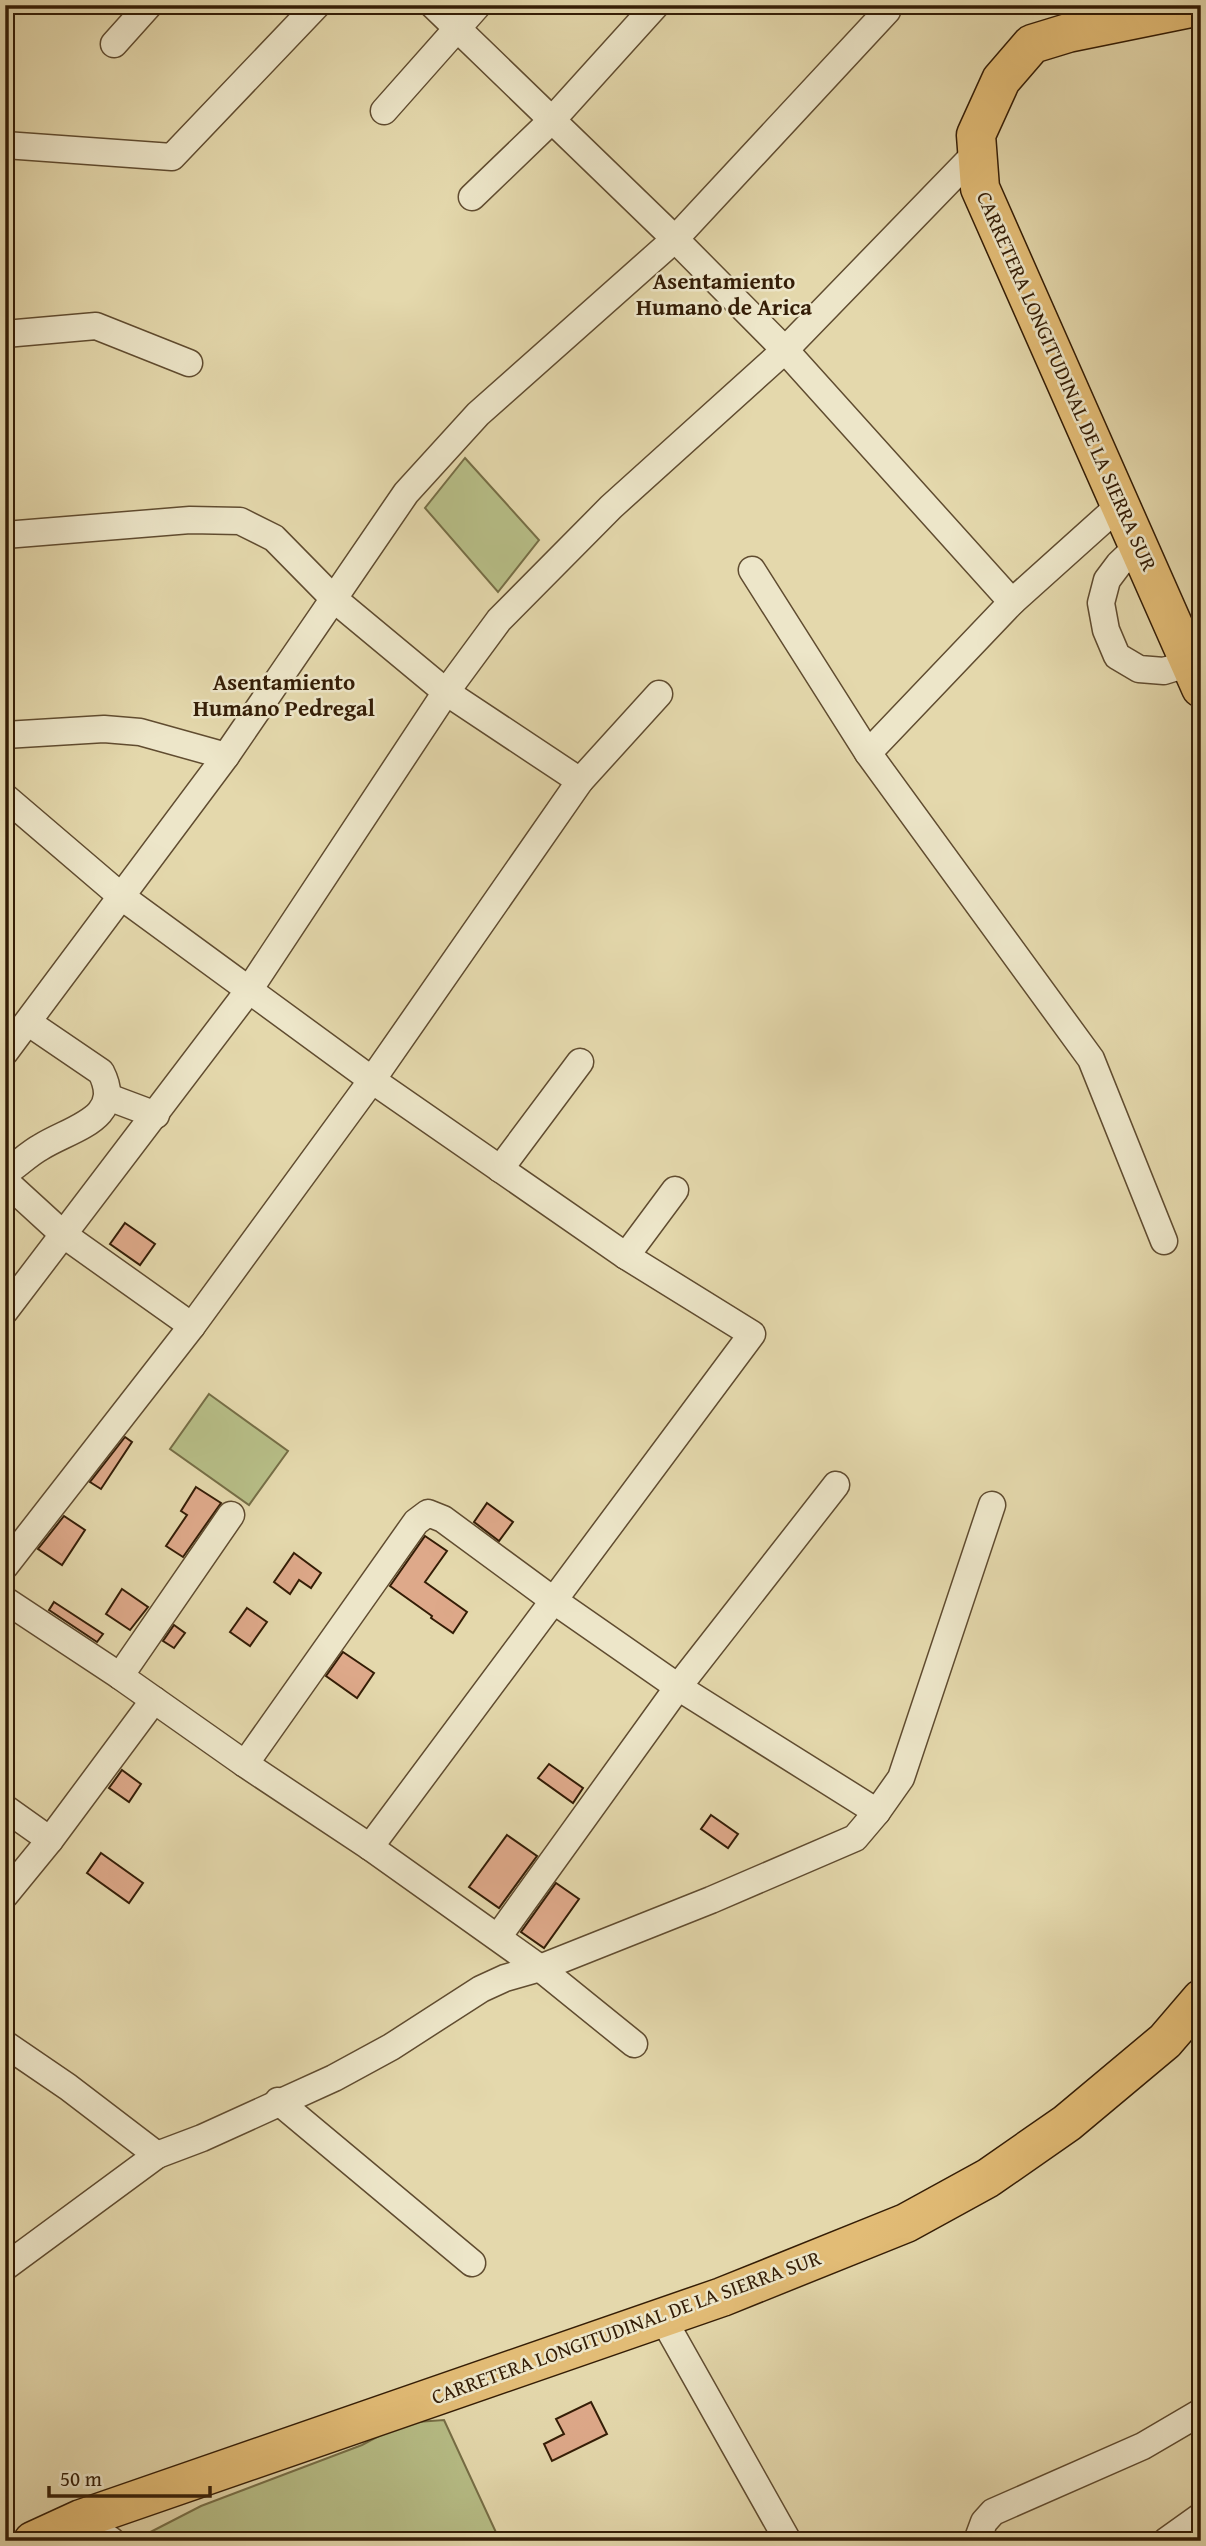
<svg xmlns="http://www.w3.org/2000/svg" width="1206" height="2546" viewBox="0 0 1206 2546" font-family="'Gentium Book Plus',serif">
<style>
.green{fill:#b7be87;stroke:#766e46;stroke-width:2}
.building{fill:#dea98a;stroke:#341d06;stroke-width:2}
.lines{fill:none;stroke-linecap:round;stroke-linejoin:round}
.minor-casing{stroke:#604c30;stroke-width:29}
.highway-casing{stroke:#341d06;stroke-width:41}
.minor{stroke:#ede6c9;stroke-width:26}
.highway{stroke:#e2bc76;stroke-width:38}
.labels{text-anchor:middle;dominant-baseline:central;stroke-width:5;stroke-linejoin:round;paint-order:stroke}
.street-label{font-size:21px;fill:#341d06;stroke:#ede6c9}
.neighbourhood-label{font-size:23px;font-weight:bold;fill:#341d06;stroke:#ede6c9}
</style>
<rect width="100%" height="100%" fill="#e4d8ac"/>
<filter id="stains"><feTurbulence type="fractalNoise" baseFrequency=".00286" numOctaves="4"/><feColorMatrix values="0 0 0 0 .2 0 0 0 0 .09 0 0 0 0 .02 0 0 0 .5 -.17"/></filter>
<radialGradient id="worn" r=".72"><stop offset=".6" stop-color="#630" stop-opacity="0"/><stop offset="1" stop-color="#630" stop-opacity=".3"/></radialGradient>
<g class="green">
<polygon points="465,458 539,540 498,592 425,508"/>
<polygon points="209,1394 288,1451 249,1505 170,1449"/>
<polygon points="444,2420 500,2541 133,2541 201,2506 362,2445 403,2423"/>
</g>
<g class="building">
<polygon points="125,1223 155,1244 140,1265 110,1244"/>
<polygon points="125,1437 132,1442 101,1489 90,1482"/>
<polygon points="196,1487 221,1503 183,1557 166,1546 187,1515 181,1511"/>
<polygon points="487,1503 513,1522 499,1541 474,1522"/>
<polygon points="64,1516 85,1530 62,1565 38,1549"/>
<polygon points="425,1536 447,1551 425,1582 467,1612 453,1633 431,1618 432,1616 390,1586"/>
<polygon points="294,1553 321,1573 311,1588 299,1580 290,1594 274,1582"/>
<polygon points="122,1589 148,1607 130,1630 106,1614"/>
<polygon points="54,1602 103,1634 97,1642 49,1610"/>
<polygon points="247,1608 267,1622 250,1646 230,1632"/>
<polygon points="174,1625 185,1633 174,1648 163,1641"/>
<polygon points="343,1652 374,1673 357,1698 326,1676"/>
<polygon points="549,1764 583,1788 573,1803 538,1778"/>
<polygon points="122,1770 141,1784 129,1802 109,1788"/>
<polygon points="711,1815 738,1834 728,1848 701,1829"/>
<polygon points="507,1835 537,1856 499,1908 469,1887"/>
<polygon points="101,1853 143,1883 129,1903 87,1873"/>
<polygon points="556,1883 579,1899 544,1948 521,1932"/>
<polygon points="591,2402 607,2434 552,2461 544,2444 564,2434 556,2419"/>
</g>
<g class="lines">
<defs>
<g id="minor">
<polyline points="433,5 675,239 785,350 1012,602"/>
<polyline points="114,44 149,5"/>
<polyline points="384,111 478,5"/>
<polyline points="5,145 172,157 317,5"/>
<polyline points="472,197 552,120 656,5"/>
<polyline points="5,334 96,326 189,363"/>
<polyline points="5,535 190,520 240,521 274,538 334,599 446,692 580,781"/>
<polyline points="1138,546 1119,564 1107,580 1101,603 1106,630 1117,656 1139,669 1164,671 1190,663"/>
<polyline points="752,570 868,753 1012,602 1120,505"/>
<polyline points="5,735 104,729 140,732 226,756"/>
<polyline points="868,753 1091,1059 1164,1241"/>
<polyline points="5,797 122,897 372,1080 626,1256 752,1334 370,1847"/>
<polyline points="5,1052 226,756 406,493 478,414 675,239 887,11"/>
<polyline points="108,1097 156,1115"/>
<polyline points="500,1169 580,1062"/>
<path d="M5,1173C18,1165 28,1154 41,1147C71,1128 125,1119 101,1072L29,1023"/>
<polyline points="5,1181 64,1235 192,1326"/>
<polyline points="626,1256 675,1190"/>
<polyline points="5,1311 249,990 446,692 499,620 611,507 785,350 976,153"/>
<polyline points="5,1566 192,1326 372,1080 580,781 659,694"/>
<polyline points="5,1600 120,1676 245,1764 370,1847 540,1968 634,2044"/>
<polyline points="120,1676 231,1515"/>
<polyline points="245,1764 416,1522 428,1513 443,1519 553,1600 678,1687 877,1812"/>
<polyline points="5,1808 50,1840"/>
<polyline points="5,1895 50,1840 154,1700"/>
<polyline points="498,1937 678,1687 836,1485"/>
<polyline points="5,2044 68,2087 157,2155"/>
<polyline points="278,2101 472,2263"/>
<polyline points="5,2267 157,2155 202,2138 334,2078 391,2047 481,1989 505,1978 540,1968 711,1900 855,1838 877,1812 901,1778 992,1505"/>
<polyline points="662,2317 788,2541"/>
<polyline points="81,2519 112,2541"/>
<polyline points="977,2541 984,2522 993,2512 1143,2446 1201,2412"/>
<polyline points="1166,2541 1201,2516"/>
</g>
<g id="highway">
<polyline points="1201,6 1068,33 1032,44 1001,80 976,135 980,188 1201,688"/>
<polyline points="33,2541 81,2519 722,2297 906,2223 988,2178 1067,2123 1165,2041 1201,1999"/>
</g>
</defs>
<use href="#minor" class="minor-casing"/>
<use href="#highway" class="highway-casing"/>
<use href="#minor" class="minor"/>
<use href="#highway" class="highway"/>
</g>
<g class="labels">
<g class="street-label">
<text transform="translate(1067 381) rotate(66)">CARRETERA LONGITUDINAL DE LA SIERRA SUR</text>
<text transform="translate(626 2327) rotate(-20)">CARRETERA LONGITUDINAL DE LA SIERRA SUR</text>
</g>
<g class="neighbourhood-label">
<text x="724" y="280">Asentamiento<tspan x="724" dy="26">Humano de Arica</tspan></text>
<text x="284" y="681">Asentamiento<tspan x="284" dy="26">Humano Pedregal</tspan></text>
</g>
</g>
<rect width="1206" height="2546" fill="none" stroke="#e4d8ac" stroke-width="28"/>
<rect x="7" y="7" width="1192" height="2532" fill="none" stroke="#341d06" stroke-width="3.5"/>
<rect x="14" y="14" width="1178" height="2518" fill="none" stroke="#341d06" stroke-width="2"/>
<path d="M49 2486v10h161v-10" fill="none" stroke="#341d06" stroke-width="3.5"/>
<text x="60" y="2486" font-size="21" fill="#341d06" stroke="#ede6c9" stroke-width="5" paint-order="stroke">50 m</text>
<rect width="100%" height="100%" filter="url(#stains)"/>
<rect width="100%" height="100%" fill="url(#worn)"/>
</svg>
